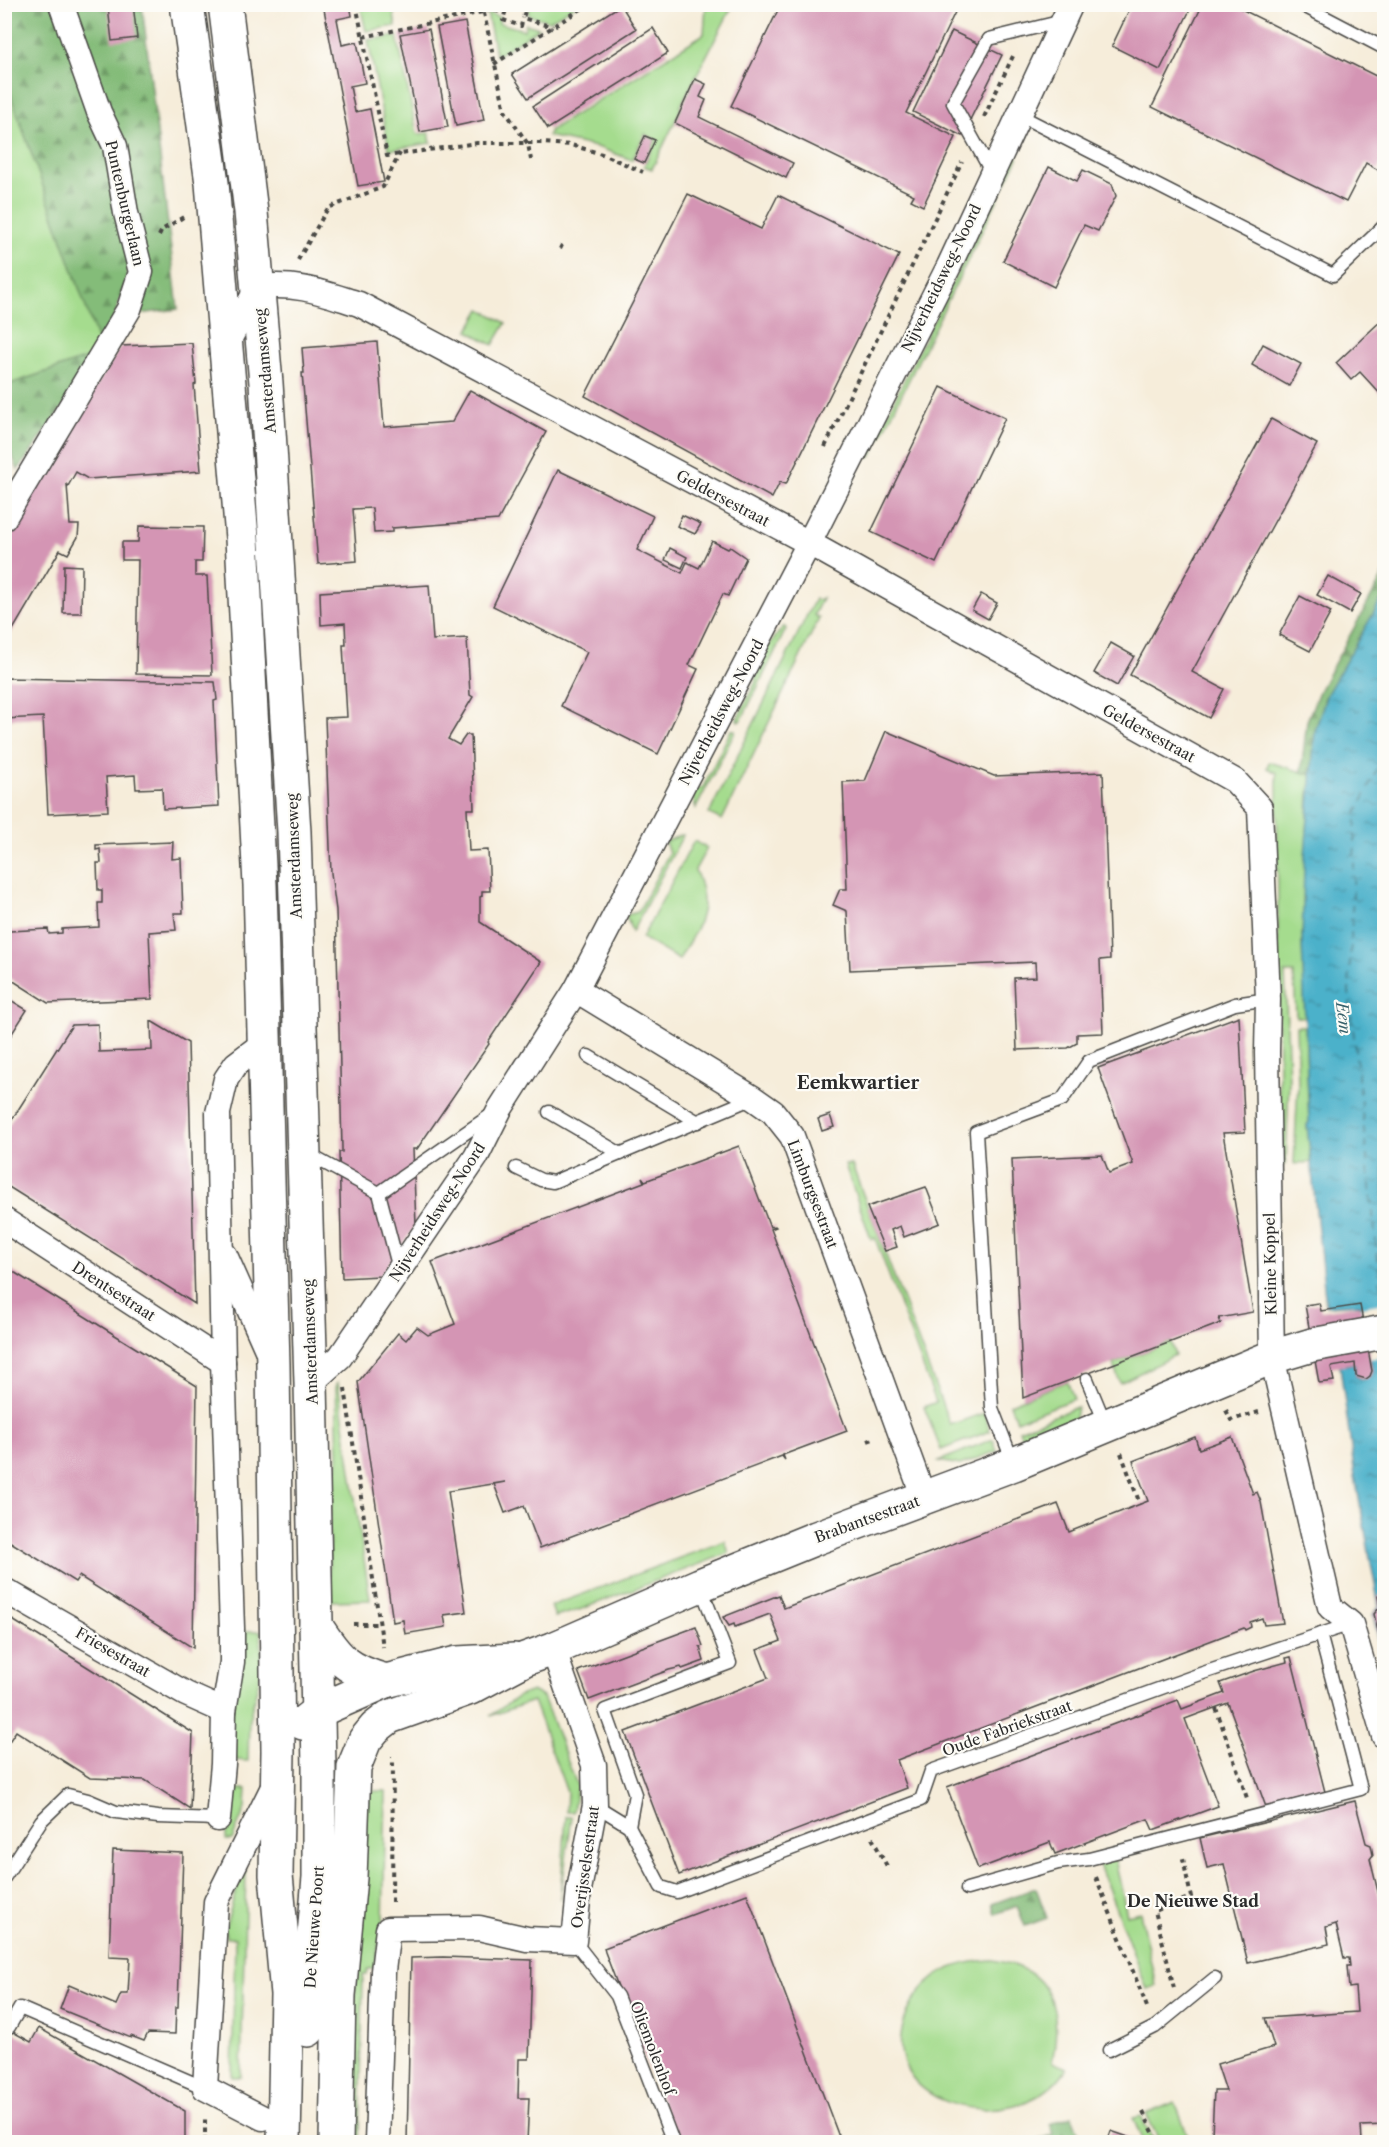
<svg xmlns="http://www.w3.org/2000/svg" width="1389" height="2147" viewBox="0 0 1389 2147" font-family="'Libre Caslon Text',serif">
<style>
.green{fill:#a5dc8e;stroke:#68845c;stroke-width:1.5}
.forest{fill:url(#forest-firs);stroke:#587452;stroke-width:1.5}
.water{fill:url(#water-ripples);stroke:#3b6e7a;stroke-width:1.5}
.pier{fill:#f6edda}
.lines{fill:none;stroke-linecap:round;stroke-linejoin:round}
.ferry{stroke:#38616b;stroke-width:1.5;stroke-dasharray:8 6;stroke-linecap:butt}
.building{fill:#d495b4}
.lane-casing{stroke:#494845;stroke-width:15}
.street-casing{stroke:#494845;stroke-width:27}
.secondary-casing{stroke:#494845;stroke-width:36}
.path{stroke:#494845;stroke-width:4;stroke-dasharray:4.5 4.5;stroke-linecap:butt}
.lane{stroke:#fff;stroke-width:12}
.street{stroke:#fff;stroke-width:24}
.secondary{stroke:#fff;stroke-width:33}
.labels{text-anchor:middle;dominant-baseline:central;stroke-width:4.5;stroke-linejoin:round;paint-order:stroke}
.street-label{font-size:15px;fill:#2b2b2b;stroke:#fdfcf7}
.water-label{font-size:16px;font-style:italic;fill:#38616b;stroke:#fdfcf7}
.neighbourhood-label{font-size:16px;font-weight:bold;fill:#2b2b2b;stroke:#fdfcf7}
.quarter-label{font-size:18px;font-weight:bold;fill:#2b2b2b;stroke:#fdfcf7}
</style>
<defs>
<pattern id="forest-firs" width="22" height="20" patternUnits="userSpaceOnUse" patternTransform="scale(1.5)"><rect width="22" height="20" fill="#84bc79"/><path d="M5 1l3.5 6h-7zM16 11l3.5 6h-7z" fill="#6c9963"/></pattern>
<pattern id="water-ripples" width="26" height="14" patternUnits="userSpaceOnUse" patternTransform="scale(1.5)"><rect width="26" height="14" fill="#4bb1ca"/><path d="M2 4q2-2 4 0t4 0M15 11q2-2 4 0t4 0" fill="none" stroke="#3f90a4"/></pattern>
</defs>
<rect width="100%" height="100%" fill="#fdfcf7"/>
<filter id="ink" filterUnits="userSpaceOnUse"><feTurbulence type="fractalNoise" baseFrequency=".0167" numOctaves="2"/><feDisplacementMap in="SourceGraphic" scale="12" xChannelSelector="R" yChannelSelector="G"/><feConvolveMatrix kernelMatrix="1 2 1 2 8 2 1 2 1" color-interpolation-filters="sRGB"/></filter>
<filter id="wash" filterUnits="userSpaceOnUse"><feTurbulence type="fractalNoise" baseFrequency=".008" numOctaves="4" result="noise"/><feDisplacementMap in="SourceGraphic" scale="24" xChannelSelector="R" yChannelSelector="G"/><feGaussianBlur stdDeviation="1.35" result="paint"/><feColorMatrix in="noise" values="0 0 0 0 0 0 0 0 0 0 0 0 0 0 0 0 0 1.4 0 .05"/><feComposite in="paint" operator="in"/></filter>
<g filter="url(#wash)">
<rect width="100%" height="100%" fill="#f6edda"/>
<g class="green">
<polygon points="4,5 102,353 5,386 4,386"/>
<polygon points="360,5 392,5 396,26 366,31"/>
<polygon points="514,5 576,4 576,5 549,21 528,15 529,8"/>
<polygon points="706,5 733,5 680,107 681,109 652,169 644,166 656,140 645,134 632,160 600,148 548,136 549,131 704,34"/>
<polygon points="487,13 499,17 499,23 524,30 526,24 539,28 496,56"/>
<polygon points="397,36 417,134 429,133 431,143 389,150 368,40"/>
<polygon points="1015,156 1017,156 1018,158 871,457 868,458 867,455"/>
<polygon points="481,309 506,323 493,345 468,331"/>
<polygon points="822,598 814,615 819,618 722,820 709,814 815,599 818,600"/>
<polygon points="783,627 785,627 786,629 741,721 738,721 737,719 756,681 754,665"/>
<polygon points="731,730 735,730 735,732 696,808 691,792 703,787"/>
<polygon points="1269,762 1312,775 1309,794 1302,942 1305,1017 1296,1017 1294,973 1285,973 1289,1081 1286,1164 1282,1166 1279,1092 1277,773 1267,768"/>
<polygon points="681,835 683,835 632,932 626,915 638,912 669,853 665,842"/>
<path d="M694,841L707,848L695,870C713,910 698,925 679,960L642,938Z"/>
<polygon points="1296,1026 1305,1026 1309,1122 1307,1125 1311,1162 1294,1164 1298,1083"/>
<polygon points="845,1165 852,1165 950,1425 984,1413 990,1431 941,1450 924,1407 936,1402 875,1238 871,1239"/>
<polygon points="1170,1342 1175,1355 1120,1383 1113,1364"/>
<polygon points="1067,1381 1074,1399 1016,1421 1010,1404"/>
<polygon points="338,1382 338,1383 370,1600 329,1601 329,1524 338,1458 336,1384"/>
<polygon points="1077,1407 1075,1418 1071,1422 1023,1441 1019,1430"/>
<polygon points="993,1439 997,1451 960,1465 939,1461"/>
<polygon points="725,1541 729,1553 579,1610 555,1617 551,1606"/>
<polygon points="247,1631 261,1631 262,1668 249,1720 248,1761 235,1760 229,1725 243,1634"/>
<polygon points="532,1691 543,1697 577,1785 573,1812 566,1812 567,1792 533,1701 490,1716 519,1696"/>
<path d="M234,1789H247L246,1806L232,1840H226C226,1826 222,1797 234,1789Z"/>
<polygon points="360,1791 386,1791 383,1925 374,1968 368,1969 367,1975 363,1975 360,2142 352,2142"/>
<polygon points="566,1817 572,1817 560,1900"/>
<polygon points="1115,1859 1127,1915 1140,1912 1156,1986 1147,1989 1098,1862"/>
<polygon points="243,1867 246,1869 241,2077 232,2077 235,1938 226,1938 225,1928"/>
<path d="M992,1960C1052,1968 1063,2008 1052,2062L1067,2068C1018,2147 853,2104 914,2000C931,1972 960,1961 992,1960Z"/>
<polygon points="1175,2102 1190,2142 1160,2142 1146,2114"/>
<polygon points="1141,2116 1154,2142 1143,2142 1133,2118"/>
</g>
<g class="forest">
<polygon points="5,5 55,5 109,151 129,261 126,282 102,353 18,470 5,438 4,386 102,353 5,79"/>
<polygon points="70,5 142,5 178,309 132,315 139,270 105,109"/>
<polygon points="1384,574 1384,595 1327,694 1315,731 1312,775 1301,772 1307,721 1319,691"/>
<polygon points="1036,1888 1047,1918 1025,1926 1017,1906 995,1914 992,1904"/>
<polygon points="1072,2116 1080,2136 1063,2142 1034,2142 1054,2134 1050,2124"/>
</g>
<polygon class="water" points="1384,595 1384,1662 1373,1615 1379,1606 1355,1477 1340,1366 1355,1363 1356,1376 1362,1380 1370,1376 1372,1370 1361,1304 1326,1306 1307,1125 1309,1122 1302,942 1304,868 1315,731 1327,694"/>
<polygon class="pier" points="1384,1303 1384,1356 1370,1359 1361,1307"/>
<g class="lines">
<polyline class="ferry" points="1384,1316 1349,991 1356,815 1384,753"/>
</g>
<g id="blocks">
<g class="building">
<polygon points="133,4 137,38 112,41 108,7"/>
<polygon points="323,4 350,4 352,16 337,19 342,45 357,42 365,83 350,86 355,112 370,109 384,182 358,186"/>
<polygon points="781,4 959,4 906,113 956,137 923,206 911,200 914,195 731,106"/>
<polygon points="1132,4 1193,4 1160,70 1112,46"/>
<polygon points="1203,4 1231,4 1384,80 1384,157 1378,170 1366,163 1346,202 1152,107"/>
<polygon points="621,5 636,29 528,98 512,74"/>
<polygon points="465,22 484,120 456,126 437,27"/>
<polygon points="653,28 668,53 548,129 533,106"/>
<polygon points="429,29 448,127 420,132 400,34"/>
<polygon points="952,31 1002,55 962,136 913,112"/>
<polygon points="695,79 706,84 700,97 706,100 699,117 793,163 786,178 675,123"/>
<polygon points="645,136 655,140 644,163 634,159"/>
<polygon points="1049,167 1077,181 1083,170 1112,184 1116,196 1098,231 1084,225 1054,287 1003,261"/>
<polygon points="688,194 761,229 778,195 899,255 786,484 780,482 772,498 585,396"/>
<polygon points="1384,318 1384,398 1360,372 1351,380 1336,363"/>
<polygon points="377,342 384,427 452,422 470,390 546,432 498,520 392,528 392,532 374,533 372,508 353,509 357,561 318,564 302,373 304,373 302,348"/>
<polygon points="192,343 196,384 194,385 201,471 88,479 76,472 68,486 67,485 70,525 79,525 78,537 68,554 60,550 4,645 4,536 121,346"/>
<polygon points="1263,344 1301,364 1289,386 1252,365"/>
<polygon points="941,387 1005,418 936,563 871,532"/>
<polygon points="1271,419 1317,444 1192,672 1224,689 1209,718 1130,675"/>
<polygon points="558,470 653,516 637,550 682,573 687,562 699,568 712,541 728,549 730,547 746,558 728,596 723,594 689,665 698,669 658,754 561,706 587,652 493,606"/>
<polygon points="682,515 701,524 695,534 677,526"/>
<polygon points="139,526 203,527 202,562 195,562 195,576 207,576 212,675 136,674 138,560 122,560 122,542 138,542"/>
<polygon points="670,548 687,557 682,568 665,560"/>
<polygon points="64,565 82,566 81,613 63,613"/>
<polygon points="1328,576 1361,594 1350,613 1317,595"/>
<polygon points="429,585 433,640 467,638 470,695 473,697 448,739 459,745 466,735 471,735 474,809 467,809 469,851 488,850 490,891 482,891 482,896 480,897 480,922 541,962 488,1042 489,1044 417,1149 413,1149 416,1225 380,1276 342,1278 339,1152 342,1152 342,1148 336,910 331,873 325,718 347,717 343,645 346,645 345,623 321,625 320,592"/>
<polygon points="981,594 997,603 988,619 972,610"/>
<polygon points="1300,596 1331,612 1310,651 1279,635"/>
<polygon points="1111,643 1134,656 1117,686 1094,673"/>
<polygon points="4,678 215,682 217,700 214,701 219,806 163,809 162,788 136,789 135,775 106,777 108,811 48,814 43,717 4,719"/>
<polygon points="886,731 994,776 1103,772 1110,959 1100,960 1103,1033 1077,1034 1077,1043 1068,1048 1017,1050 1014,978 1036,977 1035,962 850,970 847,911 833,905 840,889 847,889 843,782 865,781"/>
<polygon points="173,842 172,859 181,858 183,913 174,913 176,930 149,932 152,999 48,1003 4,975 4,927 10,931 48,929 49,934 62,933 62,929 99,927 98,903 102,903 102,890 98,890 97,863 101,863 100,849 96,850 96,845"/>
<polygon points="4,996 27,1010 4,1046"/>
<polygon points="1239,1016 1245,1132 1223,1133 1253,1312 1219,1318 1221,1323 1023,1398 1012,1159 1102,1155 1109,1173 1133,1164 1098,1068"/>
<polygon points="151,1021 188,1043 195,1304 4,1184 4,1132 72,1025 98,1024 99,1052 152,1050"/>
<polygon points="830,1115 834,1127 822,1131 818,1119"/>
<polygon points="739,1146 770,1227 775,1226 776,1227 771,1229 847,1431 783,1455 785,1460 782,1456 540,1548 524,1506 505,1513 494,1484 505,1482 448,1491 466,1612 444,1615 446,1627 405,1634 403,1620 393,1622 358,1382 398,1333 406,1340 417,1327 428,1335 455,1324 432,1262 644,1182 642,1177 645,1181"/>
<polygon points="926,1187 940,1223 904,1237 900,1226 891,1230 897,1247 885,1251 867,1207"/>
<polygon points="4,1266 197,1386 193,1648 79,1576 75,1582 4,1538"/>
<polygon points="1319,1303 1321,1311 1360,1305 1372,1371 1370,1376 1366,1379 1356,1376 1355,1363 1331,1367 1334,1381 1319,1383 1305,1305"/>
<polygon points="1195,1437 1199,1449 1232,1437 1253,1494 1257,1492 1261,1502 1283,1623 1264,1625 1262,1618 1250,1622 1251,1627 1245,1630 1244,1628 897,1760 907,1788 679,1875 625,1732 768,1678 757,1650 781,1641 770,1614 735,1627 734,1624 729,1626 723,1617 779,1595 784,1608 1058,1504 1069,1532 1148,1501 1133,1461"/>
<polygon points="1384,1595 1384,1656 1374,1614 1380,1607 1378,1596"/>
<polygon points="11,1619 193,1733 190,1809 145,1780 90,1778 16,1731 4,1749 4,1630"/>
<polygon points="696,1627 703,1646 700,1647 704,1661 682,1669 681,1667 669,1670 589,1700 578,1671"/>
<polygon points="1291,1657 1325,1792 1266,1807 1228,1703 1185,1719 1218,1806 1153,1830 1148,1819 1055,1854 1050,1842 978,1869 947,1787 1178,1700 1182,1709 1224,1693 1220,1683 1254,1671 1287,1662 1286,1658"/>
<polygon points="1355,1801 1366,1843 1371,1845 1373,1855 1370,1859 1381,1904 1384,1903 1384,2125 1361,2126 1362,2141 1342,2142 1241,2142 1239,2137 1212,2135 1214,2091 1226,2091 1217,2064 1274,2047 1265,2018 1357,2012 1355,1987 1349,1988 1347,1966 1350,1966 1349,1958 1344,1958 1336,1924 1326,1927 1329,1944 1248,1963 1224,1864 1207,1868 1200,1838"/>
<polygon points="113,1850 183,1853 178,2007 176,2007 175,2034 148,2033 144,2041 131,2036 131,2038 60,2009 69,1985 116,2005 121,1994 128,1994 130,1958 109,1957"/>
<polygon points="747,1894 841,2142 677,2142 605,1952 604,1948"/>
<polygon points="443,1957 532,1960 529,2059 519,2059 518,2098 529,2098 527,2142 407,2142 411,1958"/>
<polygon points="4,2027 31,2042 39,2028 185,2111 185,2142 4,2142"/>
<polygon points="1111,2131 1137,2140 1136,2142 1107,2142"/>
</g>
</g>
</g>
<g filter="url(#ink)">
<use href="#blocks" fill-opacity="0" stroke="#494845" stroke-width="1.5"/>
<g class="lines">
<defs>
<g id="lane">
<polyline points="1300,4 1384,48"/>
<polyline points="1019,115 1333,275 1384,226"/>
<polyline points="992,173 953,103 989,39 1063,21"/>
<polyline points="588,1056 698,1122"/>
<polyline points="549,1112 621,1154"/>
<polyline points="308,1154 379,1193 399,1269"/>
<polyline points="516,1168 541,1180 553,1182 753,1098"/>
<polyline points="379,1193 491,1115"/>
<polyline points="1087,1379 1106,1425"/>
<polyline points="1013,1462 992,1408 976,1132 1062,1100 1089,1061 1235,1004 1268,999"/>
<polyline points="595,1805 629,1826 661,1887 677,1892 921,1800 931,1771 1203,1673 1351,1624"/>
<polyline points="629,1826 635,1794 605,1710 730,1663 700,1585"/>
<polyline points="4,1878 41,1821 68,1795 88,1800 116,1812 158,1817 218,1819"/>
<polyline points="967,1889 1058,1863 1089,1859 1361,1789 1320,1634"/>
<polyline points="574,1941 617,1996 673,2142"/>
<polyline points="9,2027 20,2008 205,2088"/>
<polyline points="1109,2050 1155,2027 1215,1978"/>
</g>
<g id="street">
<path d="M225,347L258,287C300,283 320,292 359,304L809,543L1235,781L1260,808L1268,999L1267,1053L1272,1357L1330,1607L1351,1624L1384,1736"/>
<polyline points="4,518 129,309 141,272 126,213 115,146 99,112 61,4"/>
<polyline points="576,990 753,1098 773,1112 792,1136 924,1498"/>
<polyline points="4,1220 223,1362"/>
<polyline points="225,1255 268,1352"/>
<polyline points="311,1383 340,1357 476,1157 500,1109 576,990 809,543 949,266 1071,4"/>
<polyline points="4,1590 186,1694 224,1711"/>
<polyline points="218,1819 223,1764 224,1711 232,1662 232,1628 223,1362 218,1113 226,1079 236,1064 265,1042"/>
<polyline points="263,2118 205,2088 216,1902 275,1783"/>
<polyline points="377,2142 383,1971 388,1929 479,1928 527,1939 574,1941 579,1890 595,1805 594,1765 553,1649"/>
</g>
<g id="secondary">
<polyline points="187,4 212,183 242,538 260,885 273,1364 278,1751 276,1875 287,1994 284,2142"/>
<polyline points="225,4 251,212 266,383 294,832 311,1383 319,1767 319,1877 309,1995 308,2030"/>
<path d="M316,1626C338,1660 347,1670 386,1681"/>
<polyline points="303,1723 318,1711 386,1681 457,1663 514,1660"/>
<polyline points="336,2142 339,1995 350,1878 354,1767 365,1740 375,1728 389,1717 470,1688 525,1659 553,1649 700,1585 816,1538 1014,1464 1272,1357 1312,1345 1384,1332"/>
</g>
</defs>
<use href="#lane" class="lane-casing"/>
<use href="#street" class="street-casing"/>
<use href="#secondary" class="secondary-casing"/>
<g class="path">
<polyline points="356,4 387,156 477,143 542,143 571,145 602,154 643,172"/>
<polyline points="482,4 505,111 528,144 531,160"/>
<polyline points="505,13 507,6 525,11 523,18 553,27"/>
<polyline points="363,37 483,12 488,9 505,13 503,20 521,26 523,18"/>
<polyline points="494,64 589,4"/>
<polyline points="984,117 1014,54"/>
<polyline points="159,236 162,230 185,216"/>
<polyline points="560,249 562,245"/>
<polyline points="298,260 328,208 383,187 400,153"/>
<polyline points="825,447 962,162"/>
<polyline points="345,1388 383,1647"/>
<polyline points="1226,1410 1231,1420 1259,1412"/>
<polyline points="868,1441 876,1438"/>
<polyline points="1121,1453 1140,1504"/>
<polyline points="353,1624 379,1624"/>
<polyline points="1216,1708 1247,1798"/>
<polyline points="872,1838 888,1868"/>
<polyline points="1096,1877 1147,2007"/>
<polyline points="392,1902 393,1757"/>
<polyline points="1174,1988 1155,1911 1191,1897 1182,1854"/>
<polyline points="1143,2112 1158,2142"/>
<polyline points="205,2142 205,2118"/>
</g>
<use href="#lane" class="lane"/>
<use href="#street" class="street"/>
<use href="#secondary" class="secondary"/>
</g>
</g>
<g class="labels">
<g class="street-label">
<text transform="translate(125 203) rotate(77)">Puntenburgerlaan</text>
<text transform="translate(941 278) rotate(-64)">Nijverheidsweg-Noord</text>
<text transform="translate(265 371) rotate(-95)">Amsterdamseweg</text>
<text transform="translate(723 498) rotate(28)">Geldersestraat</text>
<text transform="translate(721 712) rotate(-62)">Nijverheidsweg-Noord</text>
<text transform="translate(1149 733) rotate(29)">Geldersestraat</text>
<text transform="translate(294 856) rotate(-92)">Amsterdamseweg</text>
<text transform="translate(813 1194) rotate(69)">Limburgsestraat</text>
<text transform="translate(437 1212) rotate(-57)">Nijverheidsweg-Noord</text>
<text transform="translate(1270 1264) rotate(-91)">Kleine Koppel</text>
<text transform="translate(114 1291) rotate(33)">Drentsestraat</text>
<text transform="translate(310 1342) rotate(-92)">Amsterdamseweg</text>
<text transform="translate(867 1519) rotate(-20)">Brabantsestraat</text>
<text transform="translate(113 1652) rotate(30)">Friesestraat</text>
<text transform="translate(1007 1728) rotate(-20)">Oude Fabriekstraat</text>
<text transform="translate(585 1867) rotate(-82)">Overijsselsestraat</text>
<text transform="translate(314 1927) rotate(-86)">De Nieuwe Poort</text>
<text transform="translate(653 2048) rotate(69)">Oliemolenhof</text>
</g>
<g class="water-label">
<text transform="translate(1344 1018) rotate(83)">Eem</text>
</g>
<g class="neighbourhood-label">
<text x="1193" y="1901">De Nieuwe Stad</text>
</g>
<g class="quarter-label">
<text x="858" y="1083">Eemkwartier</text>
</g>
</g>
<rect width="1389" height="2147" fill="none" stroke="#fdfcf7" stroke-width="24"/>
</svg>
